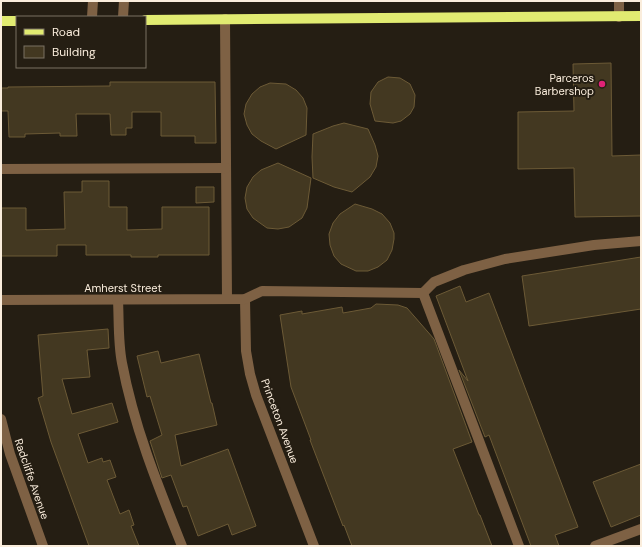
<svg xmlns="http://www.w3.org/2000/svg" width="642" height="547" viewBox="0 0 642 547" font-family="'DM Sans',sans-serif">
<style>
.building{fill:#433821;stroke:#6c5a36}
.lines{fill:none;stroke-linecap:round;stroke-linejoin:round}
.minor{stroke:#7e6144;stroke-width:10}
.major{stroke:#e1eb71;stroke-width:10}
.poi-dot{fill:#e02276;stroke:#251e13;stroke-width:1.5}
.labels{text-anchor:middle;dominant-baseline:central;stroke-width:4;stroke-linejoin:round;paint-order:stroke}
.poi-label{font-size:11px;fill:#faeddc;stroke:#251e13;text-anchor:end}
.street-label{font-size:11px;fill:#faeddc;stroke:#251e13}
</style>
<rect width="100%" height="100%" fill="#251e13"/>
<g class="building">
<polygon points="611,63 612,156 641,155 641,216 575,217 574,168 518,169 518,112 574,111 573,64"/>
<polygon points="388,77 400,78 410,84 415,95 414,107 410,114 401,121 393,123 375,121 370,104 371,92 378,82"/>
<polygon points="110,82 215,82 216,143 195,143 195,136 161,136 161,112 132,112 132,128 126,128 126,135 111,135 110,114 76,114 77,136 60,136 60,133 25,134 25,137 9,137 8,111 1,111 1,88 8,88 8,87 110,86"/>
<polygon points="270,83 286,84 296,90 303,98 307,108 306,135 276,149 261,141 252,134 247,125 244,114 246,104 252,94 260,87"/>
<polygon points="344,123 368,129 375,145 378,156 376,167 370,177 352,192 334,187 313,178 312,157 313,134 333,126"/>
<polygon points="278,163 311,178 307,208 302,218 289,227 278,229 267,228 253,218 247,209 245,198 247,187 253,177 261,170"/>
<polygon points="82,181 109,181 109,207 127,207 127,230 162,229 162,207 209,207 209,255 158,255 158,257 131,257 131,255 86,255 86,245 57,245 57,256 1,256 1,208 26,208 26,230 65,229 64,192 82,192"/>
<polygon points="196,187 214,187 214,202 196,203"/>
<polygon points="355,204 372,209 382,214 390,223 394,233 394,239 392,250 387,260 378,267 368,271 356,271 341,264 334,256 330,245 329,234 333,223 340,214"/>
<polygon points="641,257 641,309 529,326 522,276"/>
<polygon points="460,286 466,302 489,293 578,527 555,535 559,546 531,546 489,435 485,437 459,370 468,381 436,296"/>
<polygon points="376,304 398,305 407,308 434,339 472,442 453,449 479,515 480,515 492,546 352,546 344,525 343,526 310,440 311,440 291,387 280,315 302,311 302,314 342,307 343,313 371,308"/>
<polygon points="108,329 109,348 87,350 90,377 62,379 72,414 112,403 118,422 78,434 88,463 102,458 103,462 110,460 116,477 107,480 120,514 129,510 134,525 131,526 139,546 89,546 51,442 38,398 43,396 38,335"/>
<polygon points="158,351 161,363 199,354 211,403 212,403 217,425 175,435 181,466 228,449 256,526 232,535 228,524 198,536 187,506 183,507 171,475 162,478 150,441 162,435 150,396 147,397 137,356"/>
<polygon points="641,464 641,515 611,527 593,482"/>
</g>
<g class="lines">
<g class="minor">
<polyline points="619,1 619,17"/>
<polyline points="92,17 93,1"/>
<polyline points="123,17 124,1"/>
<polyline points="225,19 227,299"/>
<polyline points="1,169 226,168"/>
<polyline points="423,293 434,282 464,270 505,259 594,245 641,241"/>
<polyline points="245,299 246,351 250,374 256,395 314,546"/>
<polyline points="1,300 245,299 262,291 423,293 519,546"/>
<path d="M118,300C119,320 118,343 122,363C134,427 158,486 182,546"/>
<polyline points="1,419 10,454 43,546"/>
<polyline points="595,546 641,529"/>
</g>
<g class="major">
<polyline points="145,20 641,16"/>
<polyline points="1,21 17,21"/>
</g>
</g>
<circle class="poi-dot" cx="602" cy="84" r="4"/>
<g class="labels">
<g class="poi-label">
<text x="594" y="78">Parceros<tspan x="594" dy="13">Barbershop</tspan></text>
</g>
<g class="street-label">
<text x="123" y="288">Amherst Street</text>
<text transform="translate(280 421) rotate(70)">Princeton Avenue</text>
<text transform="translate(32 479) rotate(71)">Radcliffe Avenue</text>
</g>
</g>
<rect width="642" height="547" fill="none" stroke="#faeddc" stroke-width="4"/>
<rect x="16" y="16" width="130" height="52" fill="#251e13" stroke="#7a7163"/>
<rect x="24" y="29" width="20" height="6" fill="#e1eb71" stroke="#7a7163"/>
<text x="52" y="36" font-size="12" fill="#faeddc">Road</text>
<rect x="24" y="46" width="20" height="12" fill="#433821" stroke="#7a7163"/>
<text x="52" y="56" font-size="12" fill="#faeddc">Building</text>
</svg>
